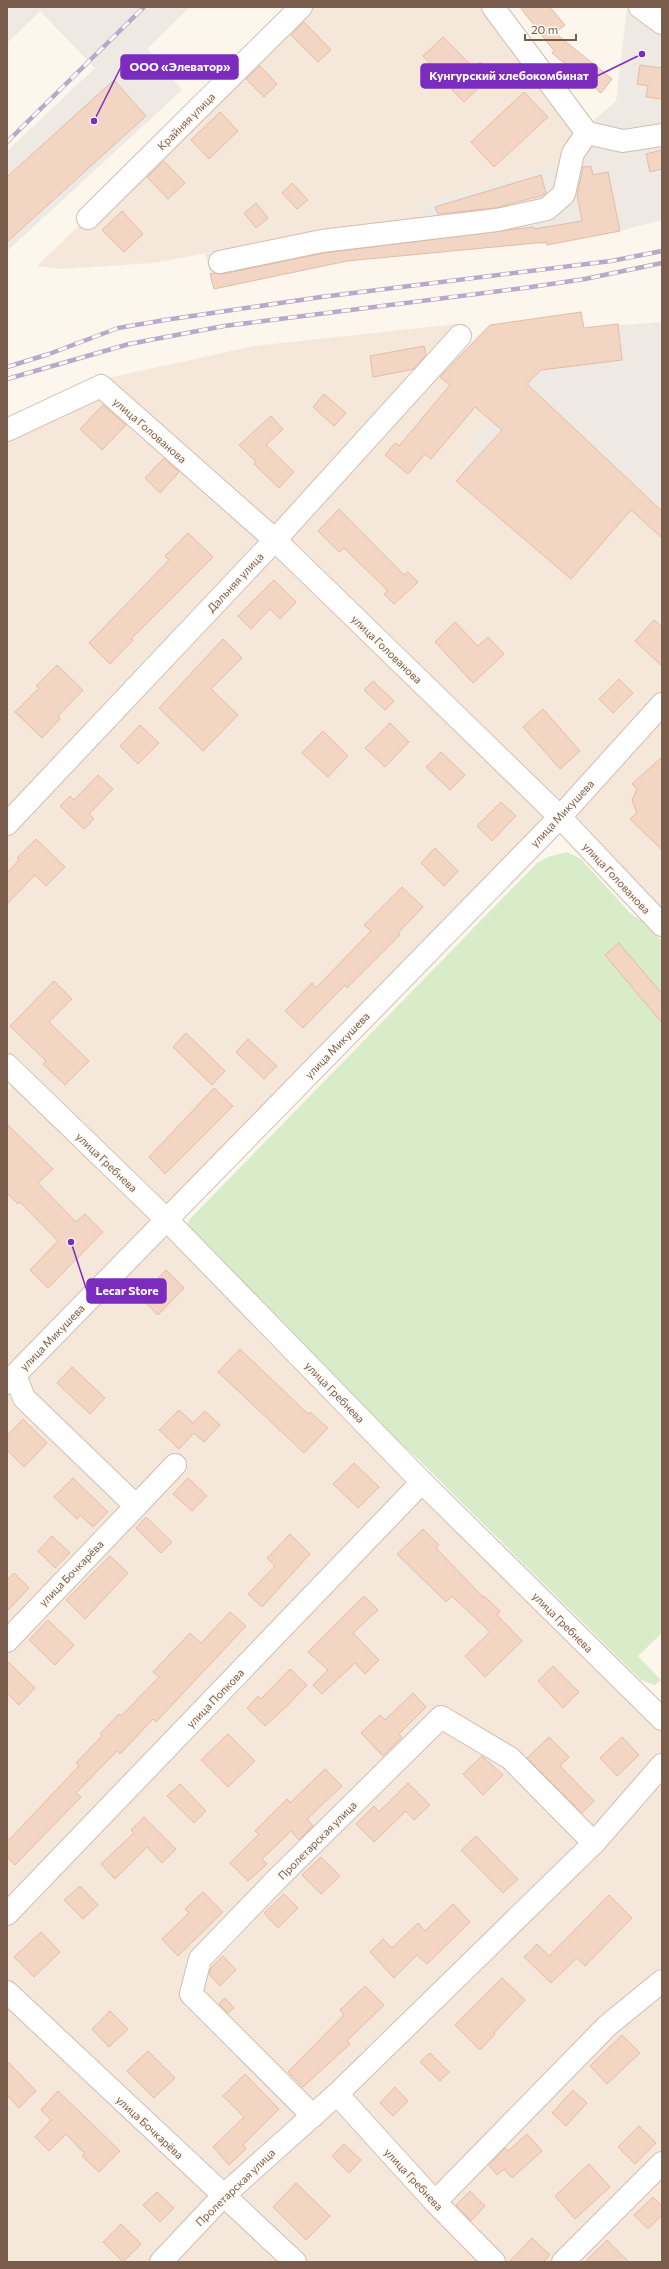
<svg xmlns="http://www.w3.org/2000/svg" width="669" height="2269" viewBox="0 0 669 2269" font-family="Commissioner,sans-serif">
<style>
.residential{fill:#f5e8da}
.industrial{fill:#efe9e4}
.green{fill:#d8ecc9}
.building{fill:#f3d5c3;stroke:#e6bba3}
.lines{fill:none;stroke-linecap:round;stroke-linejoin:round}
.minor-casing{stroke:#d1beb0;stroke-width:24}
.minor{stroke:#fff;stroke-width:22}
.rail-casing{stroke:#b9a8c9;stroke-width:4.5}
.rail{stroke:#fffaf3;stroke-width:3;stroke-dasharray:9;stroke-linecap:butt}
.labels{text-anchor:middle;dominant-baseline:central;stroke-width:3;stroke-linejoin:round;paint-order:stroke}
.street-label{font-size:11px;fill:#7a5c4d;stroke:#fffaf3}
.leader{fill:none;stroke:#7b2cbf;stroke-width:1.5}
.callout-dot{fill:#7b2cbf;stroke:#fffaf3;stroke-width:1.5}
.callout{fill:#7b2cbf;stroke:#7b2cbf;stroke-width:1.5}
.callout-label{font-size:12px;text-anchor:middle;font-weight:bold;fill:#fff}
</style>
<rect width="100%" height="100%" fill="#fdf6ec"/>
<g class="residential">
<polygon points="306,7 484,7 579,133 563,163 422,205 425,221 312,234 153,263 60,269 37,266"/>
<polygon points="466,323 277,533 108,378 254,346"/>
<polygon points="437,375 491,420 476,433 478,449 456,480 592,553 631,510 662,538 662,697 563,804 286,538"/>
<polygon points="99,390 271,539 7,819 7,437"/>
<polygon points="274,545 554,817 167,1212 7,1059 7,829"/>
<polygon points="662,719 662,910 573,812"/>
<polygon points="18,1079 162,1220 7,1378 7,1091"/>
<polygon points="165,1224 418,1483 7,1911 7,1646 136,1502 27,1396 18,1375"/>
<polygon points="7,1387 132,1505 7,1637"/>
<polygon points="422,1486 662,1724 662,1761 594,1840 439,1715 198,1958 188,1995 309,2116 223,2193 7,1986 7,1920"/>
<polygon points="441,1720 509,1760 591,1844 313,2112 194,1994 203,1961"/>
<polygon points="662,1770 662,2157 559,2262 496,2262 341,2094"/>
<polygon points="7,1997 217,2197 152,2262 7,2262"/>
<polygon points="336,2098 490,2262 300,2262 227,2196"/>
<polygon points="662,2165 662,2262 567,2262"/>
<polygon points="222,2201 287,2262 161,2262"/>
</g>
<g class="industrial">
<polygon points="7,7 190,7 147,49 182,90 7,251 7,151 95,68 40,11 7,43"/>
<polygon points="627,7 662,7 662,220 620,231 547,245 535,243 347,261 214,289 205,254 312,234 425,221 422,205 563,163 579,133 616,101"/>
<polygon points="581,312 584,328 662,322 662,538 631,510 571,579 456,481 478,449 476,433 490,420 437,375 490,325"/>
</g>
<polygon class="green" points="567,852 581,859 632,915 644,922 662,941 662,1633 638,1656 661,1680 655,1685 641,1680 417,1458 356,1403 186,1226 190,1219 537,863 548,857"/>
<g class="building">
<polygon points="520,7 550,7 565,25 555,33 612,79 601,93 552,53 554,51"/>
<polygon points="304,22 331,50 318,62 291,35"/>
<polygon points="443,37 474,68 480,62 492,75 464,102 452,90 454,88 423,56"/>
<polygon points="640,65 662,68 662,99 646,97 648,86 637,84"/>
<polygon points="260,66 277,84 264,97 246,79"/>
<polygon points="114,80 146,116 7,242 7,177"/>
<polygon points="524,92 548,117 494,167 471,142"/>
<polygon points="220,112 238,131 209,159 191,140"/>
<polygon points="662,150 662,169 650,172 646,154"/>
<polygon points="164,161 185,183 168,199 147,177"/>
<polygon points="591,166 593,175 608,172 620,231 547,245 547,242 347,261 214,289 210,274 214,273 223,274 324,253 516,229 534,227 534,229 582,221 577,195 583,167"/>
<polygon points="541,175 546,193 544,195 495,208 438,214 435,207"/>
<polygon points="292,183 308,200 297,209 282,193"/>
<polygon points="256,203 268,218 256,228 244,213"/>
<polygon points="122,211 143,234 124,252 102,230"/>
<polygon points="581,312 584,328 618,324 622,360 541,370 527,384 662,511 662,538 631,510 571,579 456,481 502,430 475,407 431,459 425,454 408,474 385,455 395,443 399,446 450,385 440,377 490,325"/>
<polygon points="424,346 426,355 414,369 373,377 370,356"/>
<polygon points="324,394 346,413 334,426 313,407"/>
<polygon points="103,405 126,425 102,450 80,429"/>
<polygon points="271,416 283,429 266,445 294,472 279,488 254,464 256,462 239,445"/>
<polygon points="164,458 179,472 160,493 145,478"/>
<polygon points="339,509 404,575 408,572 418,582 394,604 384,594 388,591 344,548 339,552 318,531"/>
<polygon points="188,533 213,557 131,639 133,640 110,664 89,643 169,560 165,556"/>
<polygon points="274,580 296,602 280,619 270,609 251,629 238,616"/>
<polygon points="654,620 662,627 662,666 635,641"/>
<polygon points="455,622 478,646 488,637 504,654 473,683 435,642"/>
<polygon points="223,639 242,658 211,689 238,715 203,751 159,708"/>
<polygon points="57,665 83,690 58,716 60,719 42,738 15,712 39,688 36,686"/>
<polygon points="619,679 633,693 613,713 599,699"/>
<polygon points="373,681 394,701 385,710 364,690"/>
<polygon points="543,709 580,751 560,769 523,727"/>
<polygon points="390,723 409,742 385,767 365,748"/>
<polygon points="140,725 159,743 138,764 120,746"/>
<polygon points="323,731 348,756 328,777 302,753"/>
<polygon points="441,752 465,775 450,790 426,767"/>
<polygon points="662,757 662,850 630,819 637,813 632,800 637,789 632,784"/>
<polygon points="98,775 113,789 89,814 94,819 84,829 60,806 70,796 74,800"/>
<polygon points="501,802 516,816 492,841 477,826"/>
<polygon points="36,839 65,867 46,886 35,875 7,904 7,873 19,860 17,858"/>
<polygon points="435,848 458,871 444,886 421,863"/>
<polygon points="402,887 423,907 398,933 400,935 347,988 345,985 303,1028 285,1011 312,983 316,988 371,931 364,925"/>
<polygon points="619,943 662,994 662,1023 605,955"/>
<polygon points="54,981 72,999 49,1022 89,1061 65,1085 43,1064 46,1061 10,1026"/>
<polygon points="186,1033 225,1071 212,1085 173,1047"/>
<polygon points="248,1039 277,1066 264,1079 236,1052"/>
<polygon points="214,1088 233,1106 165,1174 149,1157"/>
<polygon points="7,1124 53,1169 38,1183 76,1222 85,1214 103,1232 48,1288 30,1270 58,1241 20,1202 18,1204 7,1193"/>
<polygon points="166,1270 184,1288 158,1315 140,1297"/>
<polygon points="240,1349 308,1414 310,1412 328,1428 304,1453 218,1372"/>
<polygon points="72,1367 105,1398 90,1414 57,1383"/>
<polygon points="179,1410 193,1423 205,1411 220,1425 204,1442 194,1433 179,1449 159,1430"/>
<polygon points="23,1419 47,1443 24,1467 7,1450 7,1436"/>
<polygon points="354,1463 379,1487 358,1508 333,1484"/>
<polygon points="73,1478 108,1512 93,1527 80,1515 77,1519 54,1497"/>
<polygon points="188,1478 207,1496 192,1511 173,1494"/>
<polygon points="146,1517 172,1542 161,1553 136,1528"/>
<polygon points="423,1529 439,1545 436,1548 483,1597 484,1596 500,1611 497,1615 522,1641 485,1677 465,1656 490,1632 452,1596 446,1602 397,1554"/>
<polygon points="290,1534 310,1554 262,1607 248,1594 275,1566 267,1558"/>
<polygon points="52,1536 70,1553 55,1568 38,1551"/>
<polygon points="110,1556 128,1573 85,1619 66,1600"/>
<polygon points="14,1573 29,1588 7,1611 7,1580"/>
<polygon points="364,1596 378,1610 353,1633 379,1660 365,1674 355,1663 322,1694 313,1685 328,1670 308,1652"/>
<polygon points="230,1612 246,1626 156,1722 153,1719 120,1754 117,1751 76,1793 81,1797 15,1865 7,1857 7,1842 79,1766 76,1763 102,1736 100,1734 119,1714 121,1716 159,1677 153,1672 190,1633 201,1643"/>
<polygon points="48,1620 74,1645 55,1665 29,1640"/>
<polygon points="7,1661 35,1688 19,1705 7,1693"/>
<polygon points="553,1666 579,1692 563,1708 538,1681"/>
<polygon points="290,1669 307,1685 287,1706 265,1726 247,1708 258,1696 261,1699"/>
<polygon points="413,1693 426,1707 399,1734 402,1737 383,1756 361,1733 380,1715 385,1720"/>
<polygon points="228,1734 255,1761 228,1787 201,1760"/>
<polygon points="549,1737 569,1757 560,1766 594,1801 582,1813 527,1758"/>
<polygon points="622,1737 639,1755 617,1776 600,1758"/>
<polygon points="482,1756 503,1775 483,1795 463,1774"/>
<polygon points="325,1769 342,1786 307,1819 313,1826 299,1840 291,1831 262,1859 267,1864 248,1881 230,1863 259,1834 255,1831 287,1799 290,1803"/>
<polygon points="408,1783 430,1805 414,1820 406,1811 374,1842 356,1824 374,1806 379,1812"/>
<polygon points="180,1784 206,1811 194,1823 167,1796"/>
<polygon points="144,1817 176,1849 162,1863 147,1847 115,1879 101,1864 134,1833 131,1830"/>
<polygon points="476,1836 518,1879 503,1893 461,1850"/>
<polygon points="321,1857 340,1876 321,1894 302,1875"/>
<polygon points="80,1886 98,1905 83,1919 64,1900"/>
<polygon points="203,1892 223,1912 178,1956 162,1939 189,1913 185,1909"/>
<polygon points="284,1894 298,1908 278,1928 264,1913"/>
<polygon points="609,1895 632,1918 585,1966 577,1958 551,1983 524,1957 537,1944 549,1956"/>
<polygon points="453,1904 470,1922 427,1964 417,1955 394,1978 370,1952 383,1939 392,1948 418,1923 425,1931"/>
<polygon points="41,1932 60,1952 34,1977 14,1957"/>
<polygon points="223,1956 236,1970 220,1986 209,1974 211,1968"/>
<polygon points="502,1978 525,2000 494,2033 495,2034 480,2050 455,2025"/>
<polygon points="365,1986 384,2005 347,2041 350,2044 303,2087 288,2072 344,2015 340,2010"/>
<polygon points="225,1998 234,2008 228,2013 219,2004"/>
<polygon points="110,2011 128,2029 109,2047 92,2029"/>
<polygon points="622,2035 640,2053 607,2084 590,2066"/>
<polygon points="148,2051 175,2078 154,2098 127,2071"/>
<polygon points="430,2053 449,2072 440,2081 420,2062"/>
<polygon points="7,2061 36,2091 19,2108 7,2095"/>
<polygon points="245,2074 279,2109 243,2145 246,2149 229,2165 213,2147 244,2117 223,2096"/>
<polygon points="395,2087 408,2101 393,2116 380,2103"/>
<polygon points="573,2090 587,2103 566,2126 552,2113"/>
<polygon points="58,2091 120,2151 99,2172 82,2156 85,2154 66,2134 49,2151 35,2137 51,2120 41,2110"/>
<polygon points="639,2126 656,2143 635,2164 618,2147"/>
<polygon points="527,2134 542,2151 512,2178 504,2169 497,2175 489,2165 505,2148 508,2151"/>
<polygon points="344,2144 361,2160 349,2173 332,2156"/>
<polygon points="589,2164 610,2187 575,2219 555,2196"/>
<polygon points="296,2183 330,2216 306,2240 273,2207"/>
<polygon points="470,2191 485,2206 471,2221 456,2205"/>
<polygon points="157,2192 174,2208 160,2222 143,2205"/>
<polygon points="653,2197 662,2206 662,2215 648,2229 634,2215"/>
<polygon points="121,2224 141,2244 123,2262 103,2242"/>
<polygon points="532,2238 550,2255 543,2262 509,2262"/>
<polygon points="607,2240 629,2262 585,2262"/>
</g>
<g class="lines">
<defs>
<g id="minor">
<polyline points="493,7 587,133"/>
<polyline points="640,7 662,23"/>
<polyline points="587,133 623,141 662,135"/>
<polyline points="88,218 301,7"/>
<polyline points="220,262 322,241 497,220 547,209 564,194 573,153 587,133"/>
<polyline points="7,430 101,386 275,540 560,817 662,925"/>
<polyline points="7,824 275,540 460,336"/>
<polyline points="7,1065 167,1220 422,1482 662,1719"/>
<polyline points="7,1383 560,817 662,704"/>
<polyline points="136,1506 175,1465"/>
<polyline points="7,1641 136,1506 24,1398 15,1375"/>
<polyline points="7,1914 422,1482"/>
<polyline points="7,1992 295,2262"/>
<polyline points="337,2094 435,2202 494,2262"/>
<polyline points="313,2116 191,1994 200,1959 276,1880 441,1717 510,1758 594,1843"/>
<polyline points="435,2202 607,2026 662,1981"/>
<polyline points="161,2262 223,2196 337,2094 594,1843 662,1765"/>
<polyline points="563,2262 662,2163"/>
</g>
</defs>
<use href="#minor" class="minor-casing"/>
<use href="#minor" class="minor"/>
<defs>
<g id="rail">
<polyline points="7,142 144,7"/>
<polyline points="7,367 49,354 118,328 165,320 321,297 611,261 662,251"/>
<polyline points="7,379 129,344 224,326 531,287 585,279 662,263"/>
</g>
</defs>
<use href="#rail" class="rail-casing"/>
<use href="#rail" class="rail"/>
</g>
<g class="labels">
<g class="street-label">
<text transform="translate(186 121) rotate(-45)">Крайняя улица</text>
<text transform="translate(150 430) rotate(41)">улица Голованова</text>
<text transform="translate(235 582) rotate(-47)">Дальняя улица</text>
<text transform="translate(387 649) rotate(44)">улица Голованова</text>
<text transform="translate(562 813) rotate(-47)">улица Микушева</text>
<text transform="translate(617 878) rotate(47)">улица Голованова</text>
<text transform="translate(337 1045) rotate(-46)">улица Микушева</text>
<text transform="translate(107 1162) rotate(44)">улица Гребнева</text>
<text transform="translate(52 1337) rotate(-46)">улица Микушева</text>
<text transform="translate(335 1392) rotate(46)">улица Гребнева</text>
<text transform="translate(71 1573) rotate(-46)">улица Бочкарёва</text>
<text transform="translate(563 1622) rotate(45)">улица Гребнева</text>
<text transform="translate(215 1698) rotate(-46)">улица Попкова</text>
<text transform="translate(317 1840) rotate(-45)">Пролетарская улица</text>
<text transform="translate(150 2127) rotate(43)">улица Бочкарёва</text>
<text transform="translate(414 2179) rotate(47)">улица Гребнева</text>
<text transform="translate(235 2187) rotate(-44)">Пролетарская улица</text>
</g>
</g>
<path class="leader" d="M94 121L121 67M642 54L597 76M71 1242L87 1291"/>
<g class="callout-dot">
<circle cx="94" cy="121" r="4"/>
<circle cx="642" cy="54" r="4"/>
<circle cx="71" cy="1242" r="4"/>
</g>
<g class="callout">
<rect x="121" y="55" width="117" height="24" rx="4"/>
<rect x="421" y="64" width="176" height="24" rx="4"/>
<rect x="87" y="1279" width="79" height="24" rx="4"/>
</g>
<g class="callout-label">
<text x="180" y="71">ООО «Элеватор»</text>
<text x="509" y="80">Кунгурский хлебокомбинат</text>
<text x="127" y="1295">Lecar Store</text>
</g>
<rect width="669" height="2269" fill="none" stroke="#7a5c4d" stroke-width="16"/>
<path d="M525 34v6h51v-6" fill="none" stroke="#7a5c4d" stroke-width="2"/>
<text x="531" y="34" font-size="12" fill="#7a5c4d" stroke="#fffaf3" stroke-width="3" paint-order="stroke">20 m</text>
</svg>
